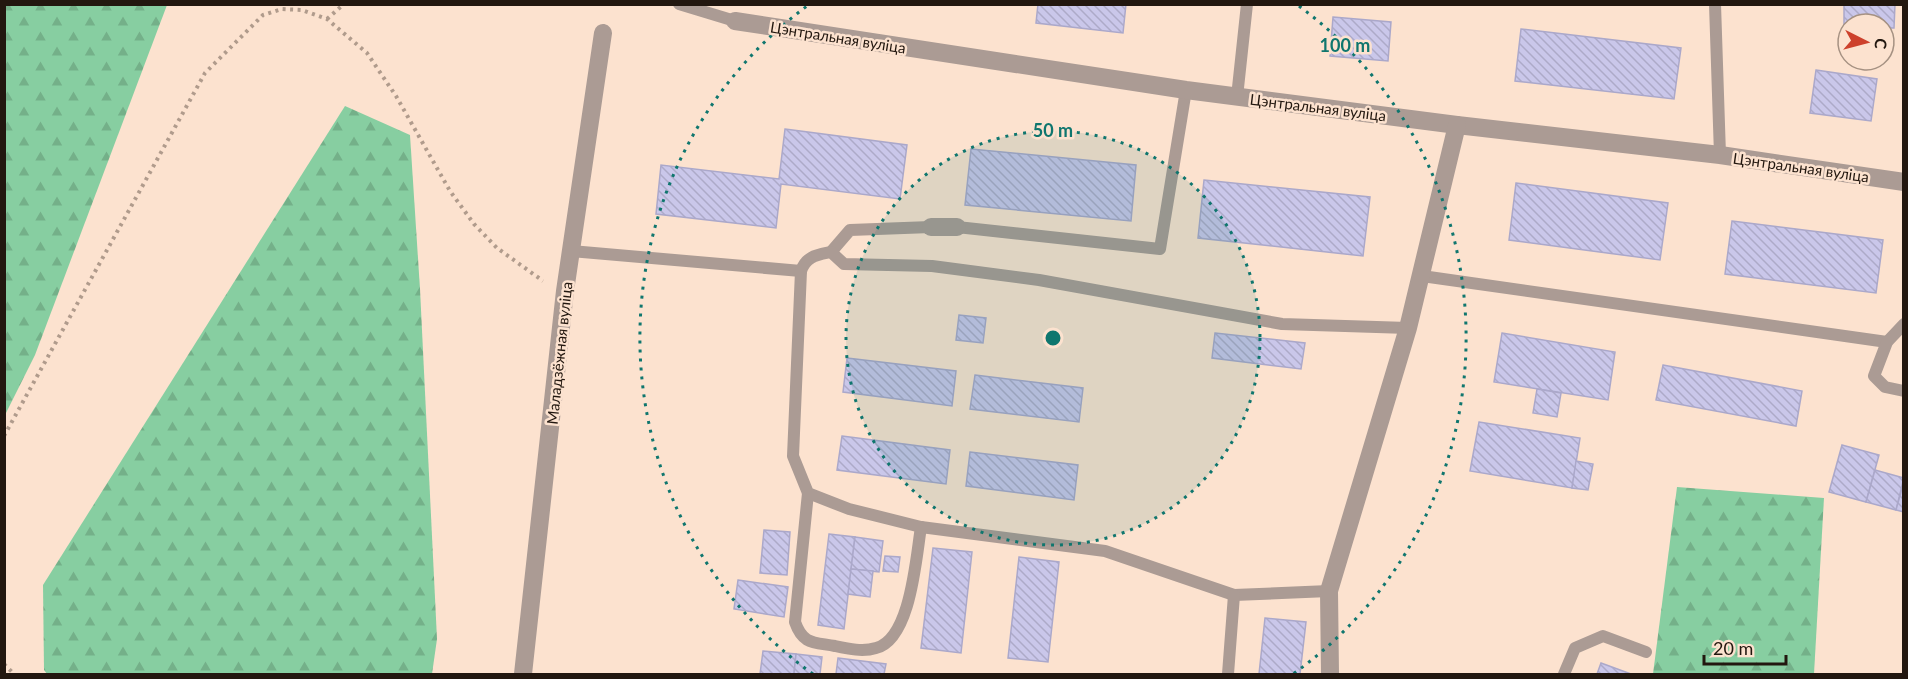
<svg xmlns="http://www.w3.org/2000/svg" width="1908" height="679" viewBox="0 0 1908 679" font-family="Lato,sans-serif">
<style>
.forest{fill:url(#forest-firs)}
.building{fill:url(#building-back-hatch);stroke:#aba8ca;stroke-width:1.5}
.lines{fill:none;stroke-linecap:round;stroke-linejoin:round}
.path{stroke:#b09b8c;stroke-width:4;stroke-dasharray:3 4.5;stroke-linecap:butt}
.lane{stroke:#ab9b94;stroke-width:12}
.street{stroke:#ab9b94;stroke-width:18}
.ring{fill:none;stroke:#0f766e;stroke-width:3;stroke-dasharray:3 6}
.labels{text-anchor:middle;dominant-baseline:central;stroke-width:5;stroke-linejoin:round;paint-order:stroke}
.street-label{font-size:15px;fill:#22170f;stroke:#fce2cf}
.centre{fill:#0f766e;stroke:#fce2cf;stroke-width:3}
.ring-label{font-size:18px;text-anchor:middle;font-weight:bold;fill:#0f766e;stroke:#fce2cf;stroke-width:5;stroke-linejoin:round;paint-order:stroke}
</style>
<defs>
<pattern id="forest-firs" width="22" height="20" patternUnits="userSpaceOnUse" patternTransform="scale(1.5)"><rect width="22" height="20" fill="#87cea1"/><path d="M5 1l3.5 6h-7zM16 11l3.5 6h-7z" fill="#74b089"/></pattern>
<pattern id="building-back-hatch" width="6" height="6" patternUnits="userSpaceOnUse" patternTransform="scale(1.5)"><rect width="6" height="6" fill="#cac7ea"/><path d="M-1 5l2 2M0 0l6 6M5-1l2 2" fill="none" stroke="#adaac8"/></pattern>
</defs>
<rect width="100%" height="100%" fill="#fce2cf"/>
<g class="forest">
<polygon points="5,4 167,5 35,355 5,415"/>
<polygon points="345,106 410,135 420,289 437,639 432,674 47,674 44,670 43,585"/>
<polygon points="1677,487 1824,498 1814,674 1653,674"/>
</g>
<g class="building">
<polygon points="1038,4 1126,4 1123,33 1036,23"/>
<polygon points="1844,4 1895,4 1894,28 1884,28 1884,24 1848,24 1848,26 1844,26"/>
<polygon points="1333,17 1391,22 1388,61 1330,56"/>
<polygon points="1521,29 1681,48 1674,99 1515,81"/>
<polygon points="1816,70 1877,79 1871,121 1810,113"/>
<polygon points="785,129 907,145 900,199 781,184 776,228 656,214 661,165 779,179"/>
<polygon points="971,149 1136,165 1131,221 965,205"/>
<polygon points="1204,180 1370,197 1363,256 1198,238"/>
<polygon points="1516,183 1668,203 1660,260 1509,240"/>
<polygon points="1732,221 1883,240 1876,293 1725,274"/>
<polygon points="959,315 986,318 983,343 956,340"/>
<polygon points="1215,333 1305,343 1301,369 1212,358"/>
<polygon points="1502,333 1615,352 1608,400 1494,382"/>
<polygon points="847,358 956,371 952,406 843,392"/>
<polygon points="1663,365 1802,391 1796,426 1656,400"/>
<polygon points="975,375 1083,388 1079,422 970,409"/>
<polygon points="1537,389 1561,393 1557,417 1533,413"/>
<polygon points="1479,422 1580,438 1572,488 1470,471"/>
<polygon points="842,436 950,450 946,484 837,470"/>
<polygon points="1842,445 1879,455 1866,502 1829,492"/>
<polygon points="970,452 1078,465 1074,500 966,486"/>
<polygon points="1576,461 1593,464 1588,490 1572,488"/>
<polygon points="1875,470 1904,478 1896,510 1866,502"/>
<polygon points="1904,481 1904,512 1896,510"/>
<polygon points="764,530 790,532 787,575 760,573"/>
<polygon points="829,534 855,537 844,629 818,625"/>
<polygon points="855,537 883,541 879,572 851,569"/>
<polygon points="933,548 972,552 961,653 921,648"/>
<polygon points="885,556 900,557 898,572 883,571"/>
<polygon points="1019,557 1059,562 1048,662 1008,658"/>
<polygon points="851,569 873,571 870,597 848,594"/>
<polygon points="738,580 788,587 784,617 734,609"/>
<polygon points="1265,618 1306,622 1300,674 1259,674"/>
<polygon points="763,651 796,654 794,674 760,674"/>
<polygon points="796,654 822,657 820,674 794,674"/>
<polygon points="838,658 886,664 884,674 836,674"/>
<polygon points="1601,663 1631,674 1597,674"/>
</g>
<g class="lines">
<g class="path">
<polyline points="327,19 344,4"/>
<polyline points="4,436 205,73 263,15 282,9 302,10 327,19 367,53 396,96 450,191 474,224 497,248 543,281"/>
<polyline points="4,664 14,674"/>
</g>
<g class="lane">
<polyline points="679,4 735,21"/>
<polyline points="1715,4 1720,155"/>
<polyline points="1237,97 1247,4"/>
<polyline points="957,227 1160,249 1186,90"/>
<polyline points="571,251 801,271"/>
<polyline points="831,252 850,230 931,227"/>
<polyline points="1422,276 1887,342"/>
<polyline points="1904,324 1887,342 1874,376 1885,387 1904,391"/>
<path d="M808,493L795,622C803,645 814,642 835,646C849,649 863,652 876,648C911,639 916,557 921,527"/>
<path d="M1329,591L1234,595L1105,551L921,527L849,509L808,493L793,456L801,271C806,256 817,255 831,252L844,264L932,266L1039,280L1282,324L1408,328"/>
<polyline points="1228,674 1234,595"/>
<polyline points="1564,674 1575,648 1603,636 1646,652"/>
</g>
<g class="street">
<polyline points="735,21 1186,90 1457,125 1720,155 1904,182"/>
<polyline points="931,227 957,227"/>
<polyline points="523,674 565,291 603,33"/>
<polyline points="1330,674 1329,591 1408,328 1457,125"/>
</g>
</g>
<circle cx="1053" cy="338" r="207" fill="#0f766e" fill-opacity=".12"/>
<g class="ring">
<circle cx="1053" cy="338" r="207"/>
<path d="M813 674A413 413 0 0 1 807 6M1299 6A413 413 0 0 1 1293 674"/>
</g>
<g class="labels">
<g class="street-label">
<text transform="translate(838 37) rotate(9)">Цэнтральная вуліца</text>
<text transform="translate(1318 107) rotate(7)">Цэнтральная вуліца</text>
<text transform="translate(1801 167) rotate(8)">Цэнтральная вуліца</text>
<text transform="translate(559 353) rotate(-84)">Маладзёжная вуліца</text>
</g>
</g>
<circle cx="1053" cy="338" r="9" class="centre"/>
<g class="ring-label">
<text x="1345" y="52">100 m</text>
<text x="1053" y="137">50 m</text>
</g>
<rect width="1908" height="679" fill="none" stroke="#22170f" stroke-width="12"/>
<g transform="translate(1866 42) rotate(96)"><circle r="28" fill="#fce2cf" stroke="#a59182" stroke-width="1.5"/>
<path d="M0-4.5L10 22L0 15L-10 22Z" fill="#cd412c"/>
<text y="-9" font-size="16" font-weight="bold" text-anchor="middle" fill="#22170f">С</text>
</g>
<path d="M1704 655v9h82v-9" fill="none" stroke="#22170f" stroke-width="3"/>
<text x="1713" y="655" font-size="18" fill="#22170f" stroke="#fce2cf" stroke-width="4.5" paint-order="stroke">20 m</text>
</svg>
